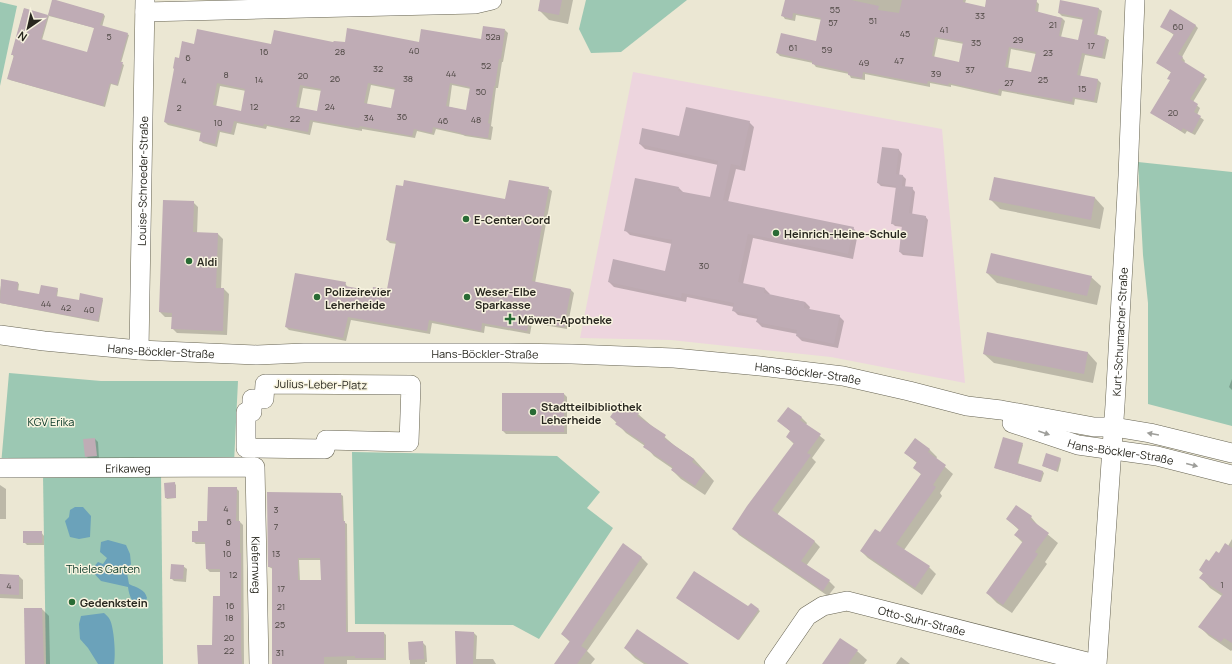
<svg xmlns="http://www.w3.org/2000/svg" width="1232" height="664" viewBox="0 0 1232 664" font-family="Manrope,sans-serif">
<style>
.education{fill:#edd5de}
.green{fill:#9cc8b3}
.water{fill:#6ba2ba}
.shadow{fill:#0003;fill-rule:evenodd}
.building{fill:#bfacb5;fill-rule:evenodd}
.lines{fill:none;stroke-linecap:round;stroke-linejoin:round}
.minor-casing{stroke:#666352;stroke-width:20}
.minor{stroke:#fff;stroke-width:19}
.oneway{fill:#9e9e9a}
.poi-dot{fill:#296b35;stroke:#f8f4e0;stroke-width:1.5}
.labels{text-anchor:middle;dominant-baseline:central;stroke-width:3;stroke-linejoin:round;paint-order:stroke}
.number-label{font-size:9px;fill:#4e4844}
.street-label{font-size:11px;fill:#28271f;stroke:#f8f4e0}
.poi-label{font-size:11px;font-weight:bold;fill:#28271f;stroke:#f8f4e0;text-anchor:start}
.park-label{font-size:11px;fill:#063625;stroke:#f8f4e0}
</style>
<rect width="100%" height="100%" fill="#ebe7d3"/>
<polygon class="education" points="633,72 942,129 965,383 831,357 671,340 580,338"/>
<g class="green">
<polygon points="586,0 687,0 621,52 591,53 579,29"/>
<polygon points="0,2 17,6 0,86"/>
<polygon points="1138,162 1232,172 1232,426 1148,404 1148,303 1143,255"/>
<polygon points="9,373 101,381 238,381 234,463 1,465"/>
<polygon points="352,452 557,456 600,492 587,508 613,528 539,639 513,625 355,624"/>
<polygon points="161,472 163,664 46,664 43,476"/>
</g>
<g class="water">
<polygon points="75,507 83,507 91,516 90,537 79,539 70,537 65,521 69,517 70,510"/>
<path d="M108,540L126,545L130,554L131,564L127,573L129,584C137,588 145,589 147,598L143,606C133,607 129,596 128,587L101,581L91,570L98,562L103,564L107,558L100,552L101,542Z"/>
<path d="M104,613C106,615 109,617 110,620C114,628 116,655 114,664H98L88,648L80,639L79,624L81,616Z"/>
</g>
<g class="shadow">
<path d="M53,0L103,14L105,16L102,27L127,34L129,35L121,63L124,65L118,86L111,84L105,107L10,80L8,78L14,57L12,54L24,9L48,16ZM49,16L95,28L88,53L42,40Z"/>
<polygon points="542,0 573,0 568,24 549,20 540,11"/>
<path d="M786,0H966L965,3L985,8L987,0H1031L1036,1L1039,4L1038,13L1062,18L1065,21L1061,37L1079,41L1084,20L1062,16L1059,13L1099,9L1102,11L1097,36L1106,38L1109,40L1105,59L1085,55L1080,77L1098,80L1101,83L1097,103L1075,99L1074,105L1002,91L1001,96L951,85V87L930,83V87L865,74V80L851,78L849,74L816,67L813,63L780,56L777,53L817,42L822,20L796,15L795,21L785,19L783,16ZM938,39L964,44L960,64L934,58ZM1011,49L1036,54L1032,73L1008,69Z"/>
<polygon points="1195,25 1198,28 1182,57 1185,61 1184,63 1207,79 1193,102 1200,108 1197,115 1204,120 1195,135 1187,131 1185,134 1152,113 1171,80 1172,73 1158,63 1174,35 1162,26"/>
<path d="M505,30L508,33L503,62H502L498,88H496L491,126L493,127L491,140L465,136L463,135L436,129L434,135L417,131L415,138L362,129V131L313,122L310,135L267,126L266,129L237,123L234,135L220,132L217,147L203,143L200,140L201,133L168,125L165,122L180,59L195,45L420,43L482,40ZM371,85L396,90L392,109L367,104ZM452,85L471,89L467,111L449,107ZM220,86L246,91L242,112L216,107ZM303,88L322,91L318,112L299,108Z"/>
<polygon points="749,122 754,127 745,171 736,169 728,202 853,228 858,233 853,259 753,238 743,284 765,289 770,294 769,295 805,302 810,307 809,310 839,316 844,321 838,348 802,341 797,336 798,334 762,327 757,322 758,319 738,315 733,310 734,307 687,297 686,302 614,287 609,282 666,272 672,244 630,235 625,230 679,188 684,193 711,199 718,165 645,149 640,144 680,138"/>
<polygon points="883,148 899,150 902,154 899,176 903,176 906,179 905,187 912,188 915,192 912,215 925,216 928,220 923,257 903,255 900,252 903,227 895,226 892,223 897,188 881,186 878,183"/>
<polygon points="548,188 552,191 535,283 571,290 574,293 567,329 532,323 530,334 485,326 484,333 432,323 430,334 351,320 346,341 289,330 286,327 345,283 348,288 373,292 388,291 397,244 390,243 387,240 506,200"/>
<polygon points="1095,198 1104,208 1100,229 1000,209 990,199"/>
<polygon points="193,202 198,207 197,234 218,234 223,239 221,289 224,289 229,294 227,335 177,333 172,328 173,317 165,317 160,312"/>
<polygon points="987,273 1091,277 1101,286 1097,305 997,283"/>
<polygon points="2,280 18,283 19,284 18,291 40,295 57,289 58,290 57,297 80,301 102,299 103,300 99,322 0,303 0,291"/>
<polygon points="1088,353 1097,363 1093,383 994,363 984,354"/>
<polygon points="1232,379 1232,390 1229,387"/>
<polygon points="564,394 567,397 567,434 506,434 503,431"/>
<polygon points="788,408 802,418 807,423 806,425 825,440 812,458 816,462 777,515 814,541 820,547 806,566 829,581 835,587 828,596 739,535 734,529 794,444 787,437 791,432 779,421"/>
<polygon points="638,414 675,446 694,459 714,481 705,495 681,479 672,470 673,469 654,456 645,446 626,433 611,417"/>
<polygon points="95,439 98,442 99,459 89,459 86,456"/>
<polygon points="915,439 930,450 937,457 936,459 953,474 940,493 942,496 904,550 929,567 936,574 922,595 868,558 861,551 880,534 922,475 914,467 917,463 905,453"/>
<polygon points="1022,444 1023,445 1018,464 1043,472 1044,473 1041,482 995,468"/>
<polygon points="1060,458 1061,460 1058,472 1043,466"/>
<polygon points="174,483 176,485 176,498 167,499 166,498"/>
<polygon points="0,485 6,489 6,519 0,519"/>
<polygon points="236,488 239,491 239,521 243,525 244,664 199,664 213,646 221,597 221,572 210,572 207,569 206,544 196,544 193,541"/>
<path d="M340,494L343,496L344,522L347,524L348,633H384L386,635V660H347V664H273V569L269,567ZM299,560H321L322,581H300Z"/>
<polygon points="1016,507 1031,517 1040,528 1058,543 1045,562 1047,564 1012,613 997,603 987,593 1023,543 1015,535 1019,530 1007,519"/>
<polygon points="41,532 44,536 44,545 27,545 24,542"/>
<polygon points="1232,539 1232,650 1231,651 1209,636 1200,627 1222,596 1210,588 1201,578 1204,574 1200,570 1228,546"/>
<polygon points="641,557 648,564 587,651 595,659 591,664 555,664 570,642 562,634"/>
<polygon points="183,566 187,569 186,582 174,581 171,578"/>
<polygon points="0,575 19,576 23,580 23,599 0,598"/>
<polygon points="679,599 749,608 751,604 760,611 739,640"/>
<polygon points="42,609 49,616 50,664 26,664"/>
<polygon points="474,633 477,636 476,659 493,659 496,664 457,664"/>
<polygon points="422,642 426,646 427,662 425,662 425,664 410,664 409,643"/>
<polygon points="625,648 687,664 644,664 635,658"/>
<polygon points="857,651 867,660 864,664 823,664"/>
<polygon points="901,657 910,664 896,664"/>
</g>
<g class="building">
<path d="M52,0H56L104,14L100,25L128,33L120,62H123L117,85L110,83L103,106L7,79L14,55H11L24,8L48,15ZM48,15L94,28L87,52L41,39Z"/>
<polygon points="540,0 562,0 559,15 538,11"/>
<path d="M785,0H851L879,6L878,10L899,13L902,0H963V2L985,7L986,0H1037L1035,11L1062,18L1059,36L1078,40L1083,18L1058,13L1060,0L1099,8L1094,34L1106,37L1102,57L1082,53L1077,75L1098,79L1094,101L1073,97L1072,102L999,89L998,94L949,83L948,85L928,81L927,84L863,72L862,78L848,75V72L812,64V61L776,53L781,33L816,41L821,18L793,13L792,19L781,16ZM935,37L963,42L959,62L932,56ZM1009,47L1036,52L1031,72L1005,67Z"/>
<polygon points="1170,9 1196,25 1178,54 1183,57 1181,60 1205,75 1190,99 1198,104 1194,112 1201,116 1192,133 1183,128 1181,131 1150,113 1170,80 1167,79 1171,72 1156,63 1174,34 1160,27"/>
<path d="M483,26L505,29L501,59H499L495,86H494L488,123L490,124L488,138L461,134V133L433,127L432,133L414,129L412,136L360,126L359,128L310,120L308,132L264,124L263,126L234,121L231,133L218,130L215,144L199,141L201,131L164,122L174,69L173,68L175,57L179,58L182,41L194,44L197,29L271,44L274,30L333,42L334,41L345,42L347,28L419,42L421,29L481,39ZM217,83L245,89L241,111L213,105ZM368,83L395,88L391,108L364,103ZM450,83L470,87L466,110L446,106ZM300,85L321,89L317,111L296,107Z"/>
<polygon points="686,107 750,121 740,166 731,164 723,200 854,227 848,254 748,234 738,282 765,288 764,293 805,302 804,308 840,315 834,344 796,336 797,330 756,322 758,316 732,311 734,303 682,293 681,298 608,282 613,259 665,271 672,240 624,231 635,178 679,187 678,191 710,197 718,161 639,144 642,128 679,136"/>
<polygon points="882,147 899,149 896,174 903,175 902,186 913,187 909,213 926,216 921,255 899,252 902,225 891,224 896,186 877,183"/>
<polygon points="994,177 1095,197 1091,220 989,200"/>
<polygon points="404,180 505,199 509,180 549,187 532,281 571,289 564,327 529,320 527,331 482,323 481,331 429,320 427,331 348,317 343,338 285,327 295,273 346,282 345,286 356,288 372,291 373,287 387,289 396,242 386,240 396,185 403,186"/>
<polygon points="163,200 194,201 193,232 218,233 216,288 224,288 223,331 171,329 172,313 159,312"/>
<polygon points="991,253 1092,276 1087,296 986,273"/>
<polygon points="1,279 18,282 17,290 39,294 41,285 58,288 56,296 79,300 80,293 103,298 98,321 0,303"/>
<polygon points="987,332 1088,352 1084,374 983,354"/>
<polygon points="502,393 564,393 564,432 502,431"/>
<polygon points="621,401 639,413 637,416 666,435 664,438 694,459 692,462 705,471 695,486 671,470 673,467 643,447 645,444 615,424 617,422 610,417"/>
<polygon points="788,407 802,417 800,420 821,434 807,453 811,455 772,510 815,541 801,561 830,580 823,591 732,529 747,506 794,443 786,437 790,431 777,421"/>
<polygon points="1003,437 1023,443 1017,463 1043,471 1040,482 994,468"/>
<polygon points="95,438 97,456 85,457 83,439"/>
<polygon points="915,438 930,449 928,452 946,465 933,485 936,487 896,544 930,566 915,588 860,551 875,529 880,532 921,474 913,468 917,462 904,453"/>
<polygon points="1046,453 1061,458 1056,471 1042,466"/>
<polygon points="175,482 176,498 165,498 164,483"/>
<polygon points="208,487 237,487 236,521 240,521 240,553 241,553 241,649 242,664 198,664 197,645 212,645 213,596 220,596 220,569 206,569 205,542 192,542 192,531 198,531 198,521 207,521"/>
<path d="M267,492L341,493L343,521H345L346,632H384V658H355V656L324,657V664H272V567H268ZM298,558H320L321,580H298Z"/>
<polygon points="1016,505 1032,516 1030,519 1049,533 1035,552 1038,554 1003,605 986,593 1023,541 1014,535 1019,529 1006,519"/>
<rect x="23" y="531" width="19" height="12"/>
<polygon points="623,543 642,557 581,646 587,650 577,664 554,664 570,641 561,634"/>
<polygon points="1225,543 1232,548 1232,643 1224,638 1221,642 1198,627 1223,594 1199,578 1203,573 1199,570 1206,559 1209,561 1216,551 1219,553"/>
<polygon points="171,564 184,565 183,579 170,579"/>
<polygon points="694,571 748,606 751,603 759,609 738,640 676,598"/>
<polygon points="0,574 19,575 19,595 0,594"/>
<polygon points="24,608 42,608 44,664 25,664"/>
<polygon points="637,629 689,664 648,664 644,662 624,648"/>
<polygon points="455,631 474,632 473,664 456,664"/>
<polygon points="840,638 858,650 848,664 822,664"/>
<polygon points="423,641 424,659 409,660 408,642"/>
</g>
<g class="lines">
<defs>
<g id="minor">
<polyline points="145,12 475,4 492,0"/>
<path id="s1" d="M0,335L44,341L139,350L257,355L304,353H504L572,354L674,358L760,366L843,376L909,391L967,406L1001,410L1094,427H1114L1150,433L1232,453"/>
<path id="s2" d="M139,350L145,0"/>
<polygon points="265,384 411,385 409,442 326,440 325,449 246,448 246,412 252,412 252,399 264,399"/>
<path id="s3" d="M1012,423L1078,445L1157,456L1232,475"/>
<path id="s4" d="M0,468L255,467L259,664"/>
<path id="s5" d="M774,664L807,616L823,606L847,601L1095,664"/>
<path id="s6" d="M1097,664L1115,405L1128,176L1135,0"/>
</g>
</defs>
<use href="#minor" class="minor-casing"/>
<use href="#minor" class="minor"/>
</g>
<defs><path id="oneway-solid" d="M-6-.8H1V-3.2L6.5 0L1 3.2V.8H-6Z"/></defs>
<g class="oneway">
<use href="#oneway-solid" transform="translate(1044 433) rotate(19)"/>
<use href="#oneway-solid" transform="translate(1153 434) rotate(-170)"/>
<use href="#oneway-solid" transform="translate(1192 465) rotate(14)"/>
</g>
<g class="poi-dot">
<circle cx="466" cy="219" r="4"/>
<circle cx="776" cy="233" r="4"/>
<circle cx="189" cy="261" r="4"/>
<circle cx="317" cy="297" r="4"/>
<circle cx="467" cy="297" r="4"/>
<path d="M508 313h4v4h4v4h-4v4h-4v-4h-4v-4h4z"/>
<circle cx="533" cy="412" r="4"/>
<circle cx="72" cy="602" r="4"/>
</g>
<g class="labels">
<g class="number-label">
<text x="835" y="9">55</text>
<text x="980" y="15">33</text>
<text x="873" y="20">51</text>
<text x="833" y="22">57</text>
<text x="1053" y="24">21</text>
<text x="1178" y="26">60</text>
<text x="944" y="29">41</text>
<text x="905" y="33">45</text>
<text x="109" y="36">5</text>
<text x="493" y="36">52a</text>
<text x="1018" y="39">29</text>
<text x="976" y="42">35</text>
<text x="1091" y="45">17</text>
<text x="793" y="47">61</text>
<text x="827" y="49">59</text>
<text x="414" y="50">40</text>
<text x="264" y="51">16</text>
<text x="340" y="51">28</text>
<text x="1048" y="52">23</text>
<text x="188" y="57">6</text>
<text x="899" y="60">47</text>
<text x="864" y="62">49</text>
<text x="486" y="65">52</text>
<text x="378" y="68">32</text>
<text x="970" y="69">37</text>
<text x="451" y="73">44</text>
<text x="936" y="73">39</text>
<text x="226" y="74">8</text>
<text x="303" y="75">20</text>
<text x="335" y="78">26</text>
<text x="408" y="78">38</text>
<text x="259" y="79">14</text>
<text x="1043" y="79">25</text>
<text x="184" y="80">4</text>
<text x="1009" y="82">27</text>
<text x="1082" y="88">15</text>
<text x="481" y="91">50</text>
<text x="254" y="106">12</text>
<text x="330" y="106">24</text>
<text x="179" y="107">2</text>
<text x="1173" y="112">20</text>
<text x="402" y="116">36</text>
<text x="369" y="117">34</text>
<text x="295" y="118">22</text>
<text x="476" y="119">48</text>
<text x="443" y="120">46</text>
<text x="218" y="122">10</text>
<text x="704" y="265">30</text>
<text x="46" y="303">44</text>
<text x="66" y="307">42</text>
<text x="89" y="309">40</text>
<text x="226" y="508">4</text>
<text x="276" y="509">3</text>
<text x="229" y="521">6</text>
<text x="276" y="526">7</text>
<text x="228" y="542">8</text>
<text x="227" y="553">10</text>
<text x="276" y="553">13</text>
<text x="233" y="574">12</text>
<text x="1222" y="584">1</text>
<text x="9" y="585">4</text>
<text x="281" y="588">17</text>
<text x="230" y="605">16</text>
<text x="281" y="606">21</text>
<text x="229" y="617">18</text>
<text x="280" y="624">25</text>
<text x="229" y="637">20</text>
<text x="229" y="650">22</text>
<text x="280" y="652">31</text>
</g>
<g class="street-label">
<text stroke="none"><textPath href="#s2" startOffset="169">Louise-Schroeder-Straße</textPath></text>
<text stroke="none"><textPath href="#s6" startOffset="333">Kurt-Schumacher-Straße</textPath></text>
<text stroke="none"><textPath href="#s1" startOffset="162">Hans-Böckler-Straße</textPath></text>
<text stroke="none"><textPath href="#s1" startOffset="486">Hans-Böckler-Straße</textPath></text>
<text stroke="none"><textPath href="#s1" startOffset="810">Hans-Böckler-Straße</textPath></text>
<text transform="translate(321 384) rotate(1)">Julius-Leber-Platz</text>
<text stroke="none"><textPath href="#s3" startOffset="113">Hans-Böckler-Straße</textPath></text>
<text stroke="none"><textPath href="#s4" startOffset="128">Erikaweg</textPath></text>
<text stroke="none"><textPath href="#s4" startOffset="353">Kiefernweg</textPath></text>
<text stroke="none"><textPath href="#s5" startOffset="179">Otto-Suhr-Straße</textPath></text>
</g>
<g class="poi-label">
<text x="474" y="219">E-Center Cord</text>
<text x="784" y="233">Heinrich-Heine-Schule</text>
<text x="197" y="261">Aldi</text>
<text x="325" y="291">Polizeirevier<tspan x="325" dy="13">Leherheide</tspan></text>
<text x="475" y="291">Weser-Elbe<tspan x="475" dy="13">Sparkasse</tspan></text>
<text x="518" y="319">Möwen-Apotheke</text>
<text x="541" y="406">Stadtteilbibliothek<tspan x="541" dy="13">Leherheide</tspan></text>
<text x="80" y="602">Gedenkstein</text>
</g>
<g class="park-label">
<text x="51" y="421">KGV Erika</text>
<text x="103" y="568">Thieles Garten</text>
</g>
</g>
<g transform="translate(28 28) rotate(214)" stroke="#f8f4e0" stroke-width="3" paint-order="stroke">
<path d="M0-3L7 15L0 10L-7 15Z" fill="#28271f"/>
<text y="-6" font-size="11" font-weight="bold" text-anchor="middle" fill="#28271f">N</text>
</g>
</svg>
